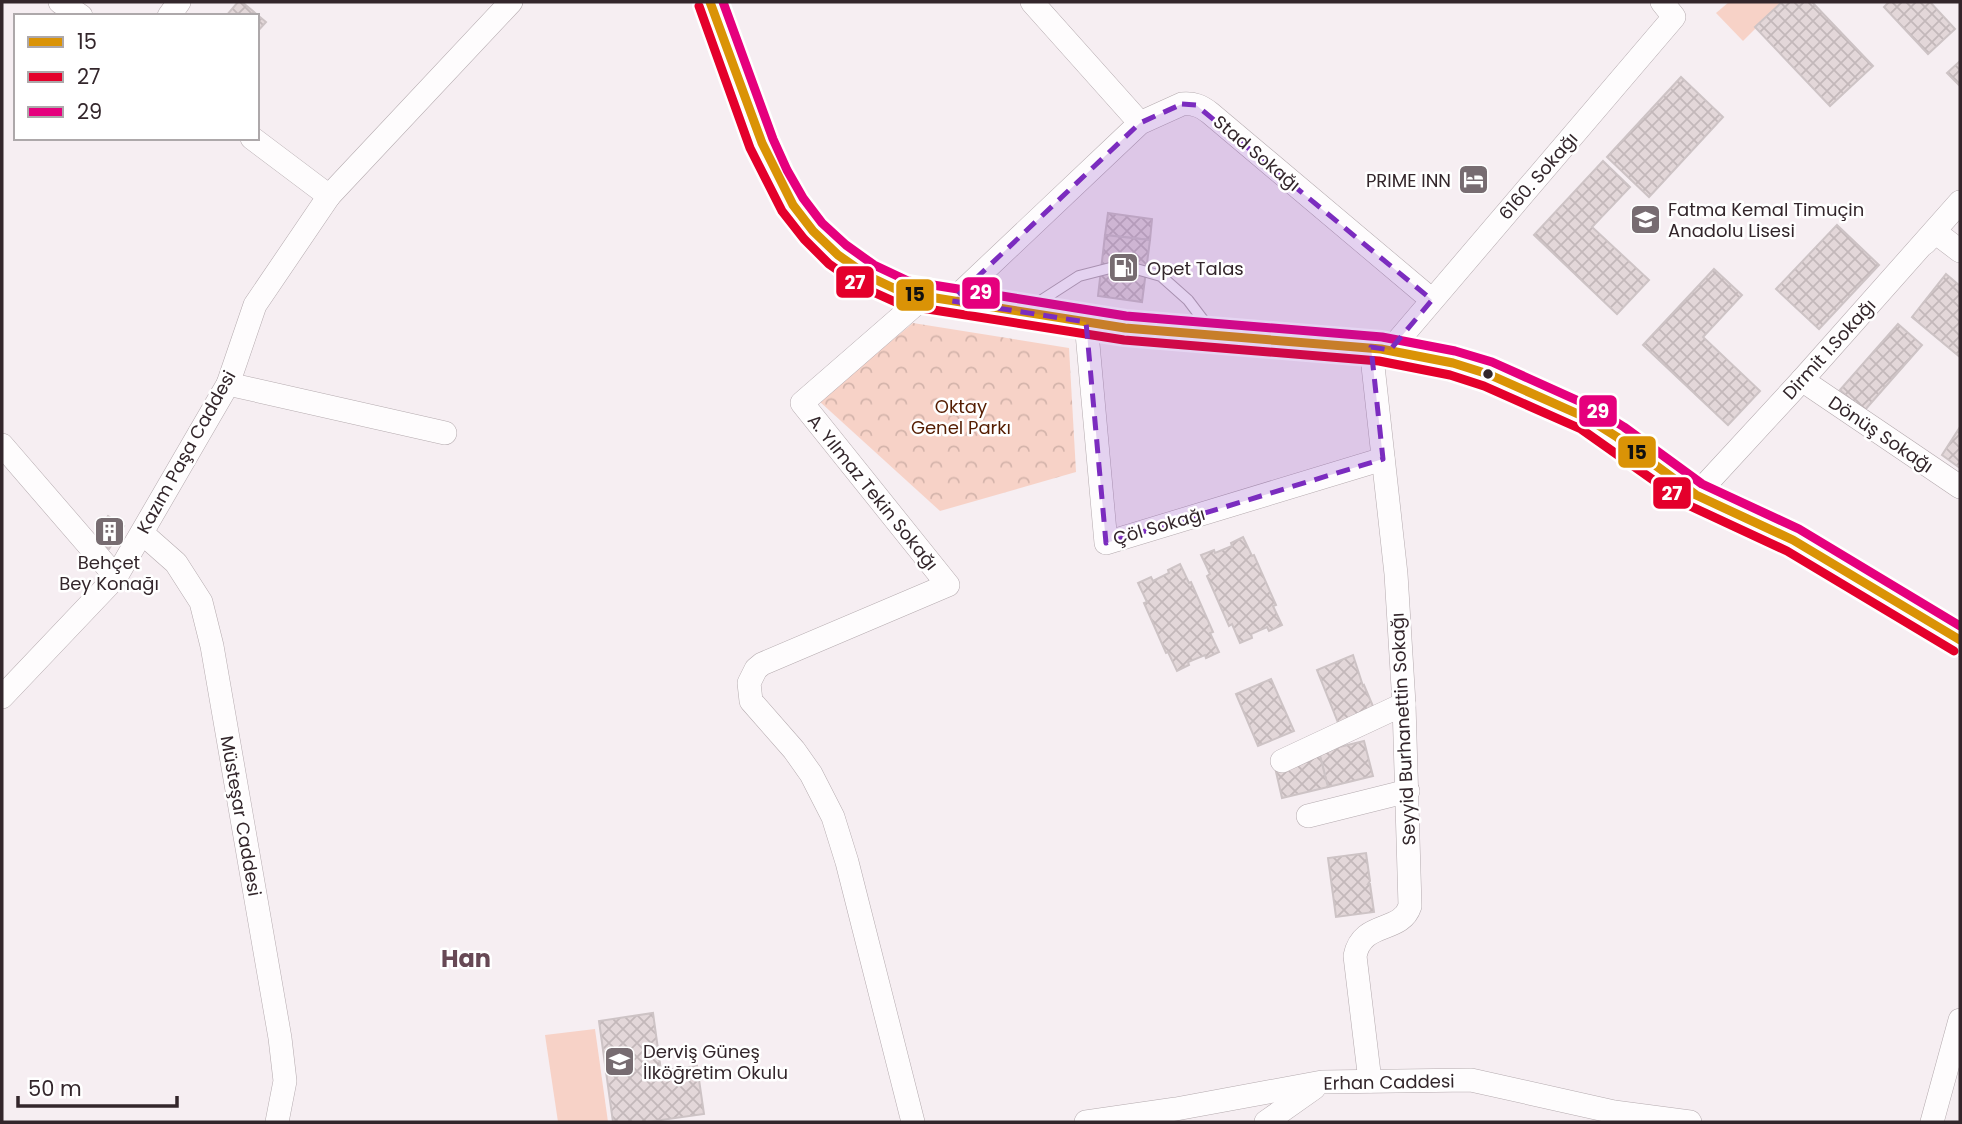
<svg xmlns="http://www.w3.org/2000/svg" width="1962" height="1124" viewBox="0 0 1962 1124" font-family="Poppins,sans-serif">
<style>
.park{fill:url(#park-crowns)}
.garden{fill:#f7d2c7}
.building{fill:url(#building-cross-hatch);stroke:#cdc3c5;stroke-width:2}
.lines{fill:none;stroke-linecap:round;stroke-linejoin:round}
.lane-casing{stroke:#b4aaae;stroke-width:12}
.street-casing{stroke:#b4aaae;stroke-width:24}
.secondary-casing{stroke:#b4aaae;stroke-width:33}
.lane{stroke:#fefcfd;stroke-width:10}
.street{stroke:#fefcfd;stroke-width:23}
.secondary{stroke:#fefcfd;stroke-width:32}
.bus-1-casing{stroke:#fff;stroke-width:14}
.bus-2-casing{stroke:#fff;stroke-width:14}
.bus-3-casing{stroke:#fff;stroke-width:14}
.bus-1{stroke:#da9306;stroke-width:9}
.bus-2{stroke:#e4002b;stroke-width:9}
.bus-3{stroke:#e5007d;stroke-width:9}
.marked{fill:#7b2cbf;fill-opacity:0.2;stroke:#7b2cbf;stroke-width:5;stroke-dasharray:14 9;stroke-linejoin:round}
.bus-dot{fill:#33262b;stroke:#fff;stroke-width:2.5}
.labels{text-anchor:middle;dominant-baseline:central;stroke-width:5;stroke-linejoin:round;paint-order:stroke}
.street-label{font-size:18px;fill:#33262b;stroke:#fff}
.poi-label{font-size:18px;fill:#33262b;stroke:#fff;text-anchor:start}
.park-label{font-size:18px;fill:#551d02;stroke:#fff}
.district-label{font-size:24px;font-weight:bold;fill:#674955;stroke:#fff}
.line-badge{stroke:#fff;stroke-width:2.5}
.badge-label{font-size:19px;text-anchor:middle;font-weight:bold;fill:#fff}
.pale-badge-label{font-size:19px;text-anchor:middle;font-weight:bold;fill:#111}
</style>
<defs>
<pattern id="park-crowns" width="20" height="18" patternUnits="userSpaceOnUse" patternTransform="scale(1.75)"><rect width="20" height="18" fill="#f7d2c7"/><path d="M2 6a3 3 0 1 1 6 0M12 15a3 3 0 1 1 6 0" fill="none" stroke="#d4b4ab"/></pattern>
<pattern id="building-cross-hatch" width="8" height="8" patternUnits="userSpaceOnUse" patternTransform="scale(1.75)"><rect width="8" height="8" fill="#e3d7d9"/><path d="M0 0l8 8M0 8l8-8" fill="none" stroke="#c3b8ba"/></pattern>
</defs>
<rect width="100%" height="100%" fill="#f6eef2"/>
<polygon class="park" points="913,323 1069,348 1076,472 940,511 819,401"/>
<g class="garden">
<polygon points="1729,2 1782,2 1743,41 1716,13"/>
<polygon points="595,1029 608,1122 558,1122 545,1035"/>
</g>
<g class="building">
<polygon points="238,2 242,2 266,22 257,32 257,16 226,16"/>
<polygon points="1782,2 1812,2 1873,66 1830,106 1755,27"/>
<polygon points="1889,2 1930,2 1955,29 1928,54 1884,7"/>
<polygon points="1960,61 1960,86 1947,73"/>
<polygon points="1681,77 1723,117 1649,197 1607,157"/>
<polygon points="1603,161 1630,187 1592,227 1649,280 1617,314 1534,235"/>
<polygon points="1108,213 1152,219 1150,240 1105,235"/>
<polygon points="1837,225 1879,265 1819,329 1776,289"/>
<polygon points="1105,235 1150,240 1142,302 1098,296"/>
<polygon points="1714,269 1742,295 1703,337 1760,391 1728,425 1643,345"/>
<polygon points="1946,274 1960,286 1960,357 1912,317"/>
<polygon points="1898,324 1922,345 1864,411 1840,390"/>
<polygon points="1960,427 1960,468 1942,455"/>
<polygon points="108,516 124,526 109,549 93,539"/>
<polygon points="1243,537 1252,556 1254,555 1276,605 1273,606 1282,625 1269,631 1267,627 1251,634 1252,638 1240,643 1232,624 1229,626 1207,576 1210,574 1201,555 1214,550 1215,553 1232,546 1231,543"/>
<polygon points="1180,564 1189,583 1191,582 1213,632 1210,633 1219,652 1206,658 1205,655 1188,662 1189,665 1177,671 1168,652 1166,653 1144,603 1147,602 1138,583 1151,577 1153,581 1169,573 1168,570"/>
<polygon points="1353,655 1363,686 1364,685 1375,711 1339,725 1317,670"/>
<polygon points="1271,679 1294,731 1258,746 1236,694"/>
<polygon points="1364,741 1373,776 1328,787 1319,752"/>
<polygon points="1319,752 1328,787 1282,798 1274,763"/>
<polygon points="1366,853 1370,881 1368,884 1370,884 1374,912 1336,917 1328,858"/>
<polygon points="653,1013 661,1071 697,1066 704,1114 647,1122 613,1122 599,1021"/>
</g>
<g class="lines">
<defs>
<polyline id="lane" points="1031,307 1079,276 1122,265 1161,276 1188,300 1210,329"/>
<g id="street">
<polyline points="60,2 81,16"/>
<polyline points="1032,2 1140,123"/>
<polyline points="169,16 179,2"/>
<polyline points="252,138 329,196"/>
<polyline points="1925,243 1935,232 1960,251"/>
<path d="M952,301L1140,123L1182,104C1194,103 1201,106 1210,113L1432,300"/>
<polyline points="1086,322 1106,543 1383,459"/>
<polyline points="1390,350 1674,17 1662,2"/>
<polyline points="1802,380 1960,487"/>
<polyline points="228,384 445,433"/>
<polyline points="2,445 116,577"/>
<polyline points="1696,495 1802,380 1960,202"/>
<polyline points="142,533 176,563 201,602 212,646 280,1038 285,1081 277,1122"/>
<polyline points="2,697 116,577 228,384 255,305 329,196 511,2"/>
<polyline points="1282,761 1404,704"/>
<polyline points="1308,816 1408,791"/>
<path d="M1370,1081L1355,956C1362,920 1401,934 1410,906L1404,704L1396,574L1371,348"/>
<polyline points="913,1122 847,862 833,817 811,774 794,750 751,701 749,683 756,669 762,664 948,585 802,403 925,296"/>
<polyline points="1086,1122 1176,1109 1322,1082 1471,1080 1614,1112 1690,1122"/>
<polyline points="1266,1122 1314,1088"/>
<polyline points="1932,1122 1960,1020"/>
</g>
<path id="secondary" d="M710,2C719,25 728,48 736,72C770,173 798,251 904,293L1125,328L1381,349L1453,363L1488,374L1555,402L1587,418L1617,437L1696,495L1793,540L1960,640"/>
</defs>
<use href="#lane" class="lane-casing"/>
<use href="#street" class="street-casing"/>
<use href="#secondary" class="secondary-casing"/>
<use href="#lane" class="lane"/>
<use href="#street" class="street"/>
<use href="#secondary" class="secondary"/>
<defs>
<polyline id="bus-1" points="710,2 762,143 793,205 813,231 838,255 868,276 904,293 1125,328 1381,349 1453,363 1488,374 1587,418 1617,437 1696,495 1793,540 1960,640"/>
<polyline id="bus-2" points="699,6 750,148 782,211 804,239 829,264 862,287 902,305 1124,340 1379,361 1450,375 1484,386 1581,429 1690,506 1787,551 1954,651"/>
<polyline id="bus-3" points="723,2 773,139 787,170 803,198 822,223 846,245 874,265 908,281 1126,316 1382,337 1455,351 1492,362 1592,407 1624,427 1702,484 1799,529 1960,626"/>
</defs>
<use href="#bus-1" class="bus-1-casing"/>
<use href="#bus-2" class="bus-2-casing"/>
<use href="#bus-3" class="bus-3-casing"/>
<use href="#bus-1" class="bus-1"/>
<use href="#bus-2" class="bus-2"/>
<use href="#bus-3" class="bus-3"/>
</g>
<path class="marked" d="M1182,104L1196,105L1432,300L1390,350L1371,347L1383,459L1106,543L1086,322L952,301L1140,123Z"/>
<defs>
<symbol id="hotel-square" viewBox="-11 -11 22 22"><rect x="-9" y="-9" width="18" height="18" rx="4" fill="#776c71" stroke="#fff"/><path d="M-6-4.5h1.5V1H6V5H4.5V3h-9V5H-6ZM-4 0a1.8 1.8 0 1 1 3.6 0ZM.5 0V-2.5h3Q6-2.5 6 0Z" fill="#fff"/></symbol>
<symbol id="school-square" viewBox="-11 -11 22 22"><rect x="-9" y="-9" width="18" height="18" rx="4" fill="#776c71" stroke="#fff"/><path d="M0-5L7-2L0 1L-7-2ZM-4 1L0 2.5L4 1V4Q0 6-4 4Z" fill="#fff"/></symbol>
<symbol id="fuel-square" viewBox="-11 -11 22 22"><rect x="-9" y="-9" width="18" height="18" rx="4" fill="#776c71" stroke="#fff"/><path d="M-5.5-6h7V0h2V4h1.3V-2.5L3-4.5l.8-.8L6-3V5H2.5V1h-1V6h-7ZM-4.2-4.7v3.2H.2V-4.7Z" fill="#fff"/></symbol>
<symbol id="building-square" viewBox="-11 -11 22 22"><rect x="-9" y="-9" width="18" height="18" rx="4" fill="#776c71" stroke="#fff"/><path d="M-4-6H4V6H1V3H-1V6H-4ZM-2.5-4.3h1.7v1.8h-1.7ZM.8-4.3h1.7v1.8H.8ZM-2.5-1h1.7V.8h-1.7ZM.8-1h1.7V.8H.8Z" fill="#fff"/></symbol>
</defs>
<g fill-rule="evenodd">
<use href="#hotel-square" x="1456" y="162" width="35" height="35"/>
<use href="#school-square" x="1628" y="202" width="35" height="35"/>
<use href="#fuel-square" x="1106" y="250" width="35" height="35"/>
<use href="#building-square" x="92" y="514" width="35" height="35"/>
<use href="#school-square" x="602" y="1044" width="35" height="35"/>
</g>
<circle class="bus-dot" cx="1488" cy="374" r="6"/>
<g class="labels">
<g class="street-label">
<text transform="translate(1257 153) rotate(40)">Stad Sokağı</text>
<text transform="translate(1538 176) rotate(-49)">6160. Sokağı</text>
<text transform="translate(1829 349) rotate(-48)">Dirmit 1.Sokağı</text>
<text transform="translate(1881 434) rotate(34)">Dönüş Sokağı</text>
<text transform="translate(186 452) rotate(-61)">Kazım Paşa Caddesi</text>
<text transform="translate(873 492) rotate(51)">A. Yılmaz Tekin Sokağı</text>
<text transform="translate(1159 526) rotate(-16)">Çöl Sokağı</text>
<text transform="translate(1403 729) rotate(-93)">Seyyid Burhanettin Sokağı</text>
<text transform="translate(241 816) rotate(80)">Müsteşar Caddesi</text>
<text transform="translate(1389 1082) rotate(-1)">Erhan Caddesi</text>
</g>
<g class="poi-label">
<text x="1451" y="180" text-anchor="end">PRIME INN</text>
<text x="1668" y="209">Fatma Kemal Timuçin<tspan x="1668" dy="21">Anadolu Lisesi</tspan></text>
<text x="1147" y="268">Opet Talas</text>
<text x="109" y="562" text-anchor="middle">Behçet<tspan x="109" dy="21">Bey Konağı</tspan></text>
<text x="643" y="1051">Derviş Güneş<tspan x="643" dy="21">İlköğretim Okulu</tspan></text>
</g>
<g class="park-label">
<text x="961" y="406">Oktay<tspan x="961" dy="21">Genel Parkı</tspan></text>
</g>
<g class="district-label">
<text x="466" y="958">Han</text>
</g>
</g>
<g class="line-badge">
<rect x="835" y="265" width="40" height="34" rx="7" fill="#e4002b"/>
<rect x="961" y="276" width="40" height="34" rx="7" fill="#e5007d"/>
<rect x="895" y="278" width="40" height="34" rx="7" fill="#da9306"/>
<rect x="1578" y="394" width="40" height="34" rx="7" fill="#e5007d"/>
<rect x="1617" y="435" width="40" height="34" rx="7" fill="#da9306"/>
<rect x="1652" y="476" width="40" height="34" rx="7" fill="#e4002b"/>
</g>
<g class="badge-label">
<text x="855" y="289">27</text>
<text x="981" y="299">29</text>
<text x="1598" y="418">29</text>
<text x="1672" y="500">27</text>
</g>
<g class="pale-badge-label">
<text x="915" y="301">15</text>
<text x="1637" y="459">15</text>
</g>
<rect width="1962" height="1124" fill="none" stroke="#33262b" stroke-width="7"/>
<rect x="14" y="14" width="245" height="126" fill="#ffffff" stroke="#ada8aa" stroke-width="2"/>
<rect x="28" y="37" width="35" height="10" fill="#da9306" stroke="#ada8aa" stroke-width="2"/>
<text x="77" y="49" font-size="21" fill="#33262b">15</text>
<rect x="28" y="72" width="35" height="10" fill="#e4002b" stroke="#ada8aa" stroke-width="2"/>
<text x="77" y="84" font-size="21" fill="#33262b">27</text>
<rect x="28" y="107" width="35" height="10" fill="#e5007d" stroke="#ada8aa" stroke-width="2"/>
<text x="77" y="119" font-size="21" fill="#33262b">29</text>
<path d="M18 1096v10h159v-10" fill="none" stroke="#33262b" stroke-width="3.5"/>
<text x="28" y="1096" font-size="21" fill="#33262b" stroke="#ffffff" stroke-width="5" paint-order="stroke">50 m</text>
</svg>
